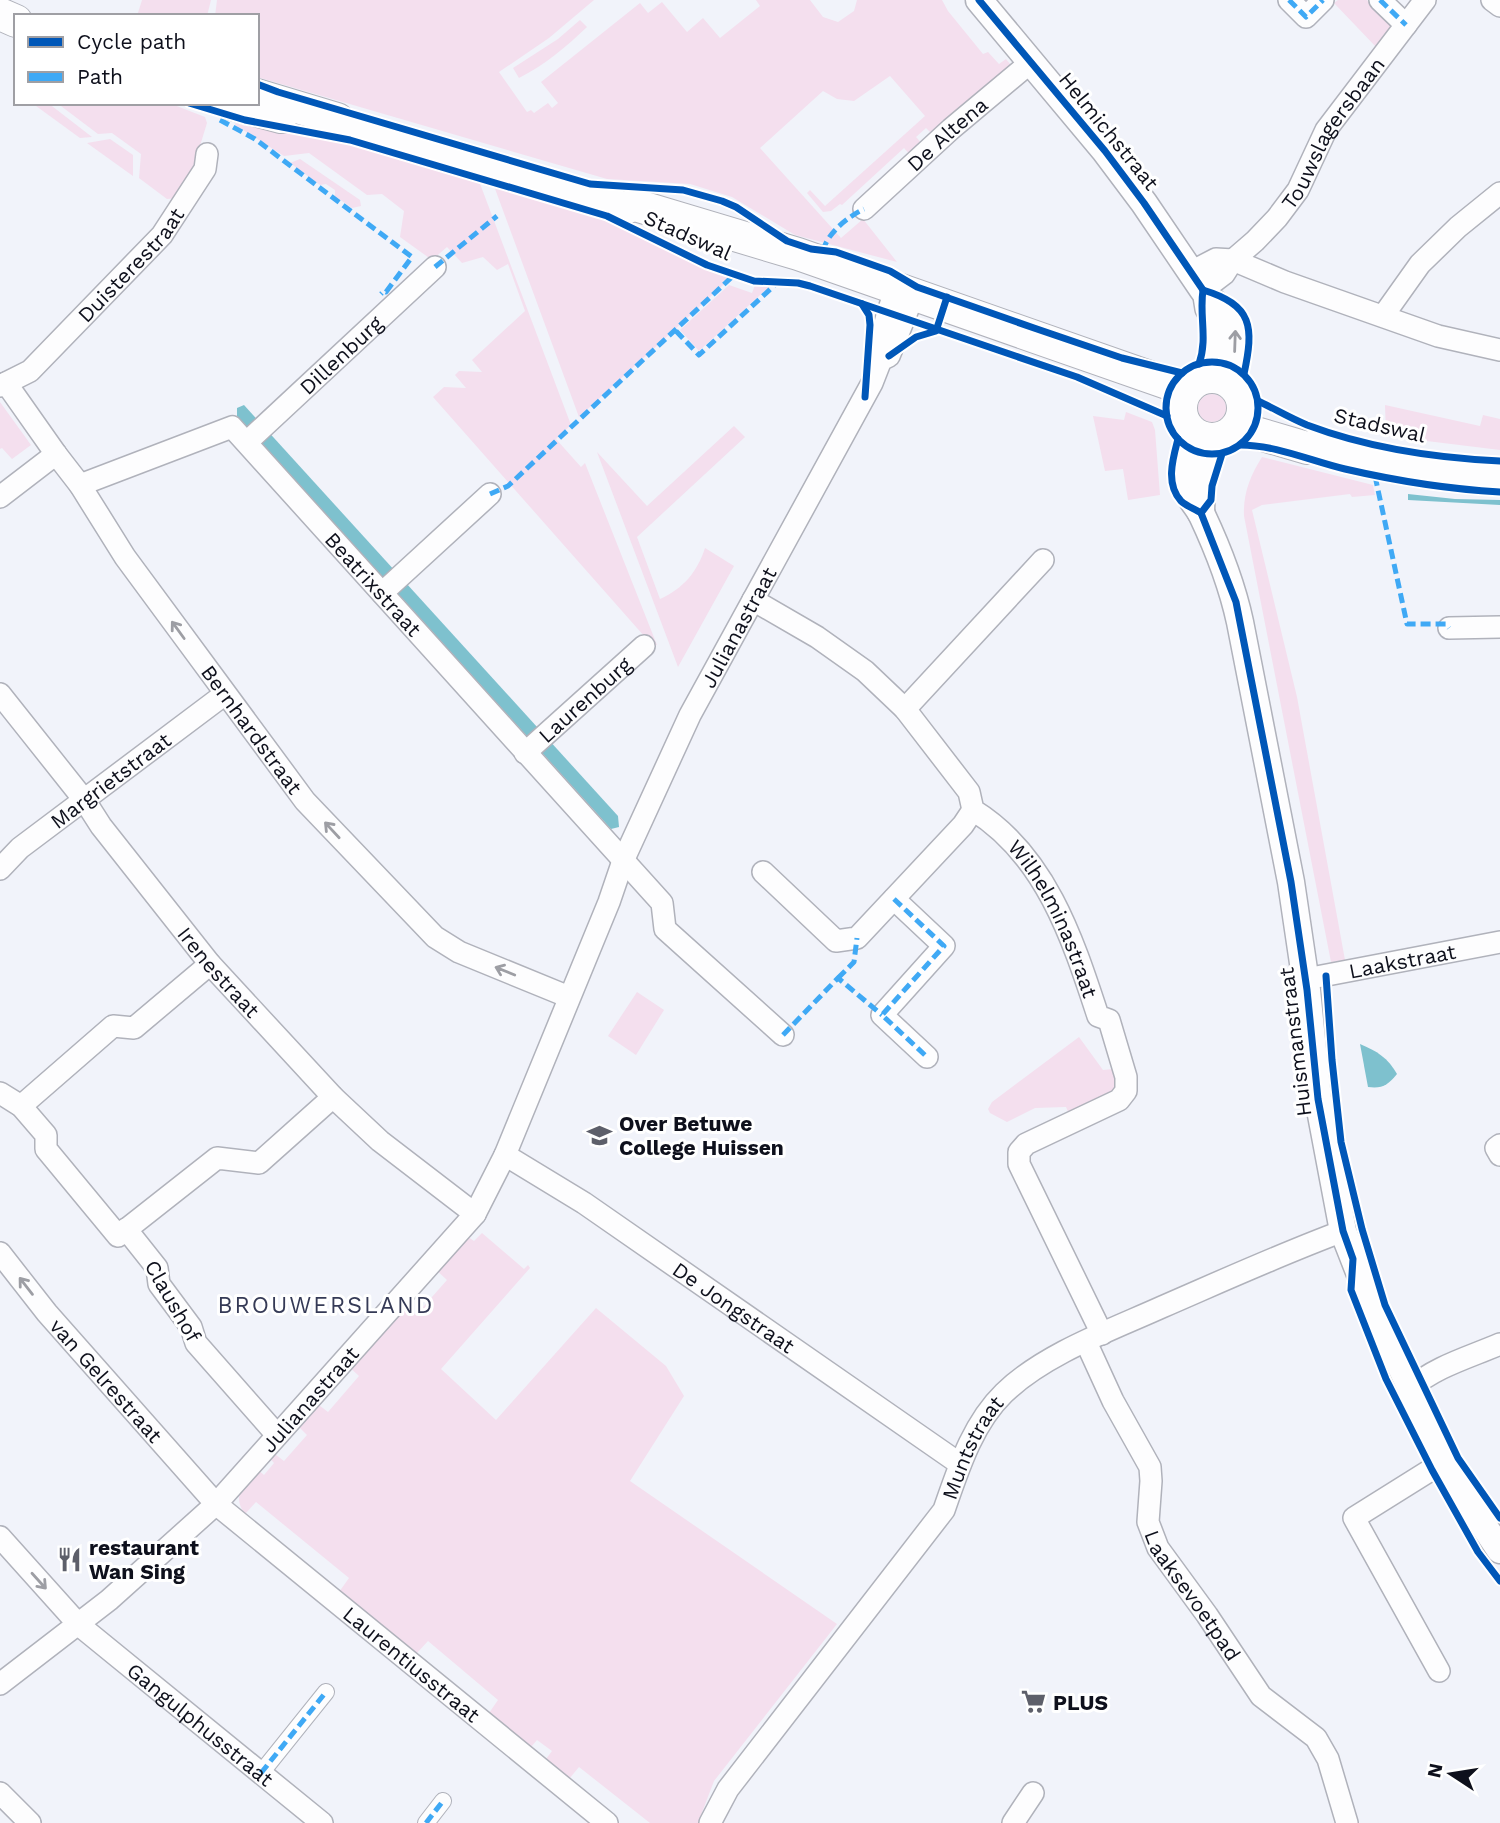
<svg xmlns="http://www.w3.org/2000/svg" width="1500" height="1823" viewBox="0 0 1500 1823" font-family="'Work Sans',sans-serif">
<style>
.green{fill:#f4dfee}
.water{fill:#7ec1ce}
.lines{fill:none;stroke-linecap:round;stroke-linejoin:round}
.pedestrian-casing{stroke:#b0b2bb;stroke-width:18}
.minor-casing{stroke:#b0b2bb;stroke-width:24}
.tertiary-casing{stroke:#b0b2bb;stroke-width:29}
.secondary-casing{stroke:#b0b2bb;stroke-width:34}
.pedestrian{stroke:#fdfdfe;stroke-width:16}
.minor{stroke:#fdfdfe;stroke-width:21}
.tertiary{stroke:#fdfdfe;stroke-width:26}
.secondary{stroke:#fdfdfe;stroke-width:32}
.quiet{stroke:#3fa9f5;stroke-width:5;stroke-dasharray:10 5;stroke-linecap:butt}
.cycleway-casing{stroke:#fff;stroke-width:11}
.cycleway{stroke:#0057b8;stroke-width:7}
.oneway{stroke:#9d9ea4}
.labels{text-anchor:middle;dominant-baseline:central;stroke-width:6;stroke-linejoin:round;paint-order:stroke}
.street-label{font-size:21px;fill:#0e101c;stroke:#fff}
.poi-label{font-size:21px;font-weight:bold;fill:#0e101c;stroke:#fff;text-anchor:start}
.neighbourhood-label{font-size:23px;letter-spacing:2px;fill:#353a56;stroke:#fff}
</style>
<rect width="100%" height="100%" fill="#f1f3fa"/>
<g class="green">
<polygon points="142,0 211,0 207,16 137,16"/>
<polygon points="217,0 594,0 549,38 499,72 527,112 531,110 534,113 548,103 552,108 558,103 541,82 640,3 648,13 662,2 687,32 703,18 720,38 760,6 756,0 810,0 823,17 838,22 854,11 857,0 942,0 948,11 983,54 988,52 999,64 1006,59 1015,70 935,137 926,128 916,137 925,147 913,158 904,148 842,205 840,204 831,211 823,212 807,193 810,190 825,206 925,116 890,76 854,101 837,99 823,91 760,148 841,238 863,219 897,262 795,235 732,197 690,184 607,179 257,77 257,16 215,16"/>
<polygon points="1338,0 1367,0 1390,25 1390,31 1377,48 1334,3"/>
<path d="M580,20L587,27C567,46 545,65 519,78L513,68L558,39Z"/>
<polygon points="32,103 48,103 92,137 80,138"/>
<polygon points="57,103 169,103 205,117 207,123 188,185 179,198 167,199 139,178 141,154 112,133 98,134"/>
<polygon points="236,120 345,142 479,181 571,425 556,439 581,467 585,463 657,645 652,645 433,397 444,387 466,388 455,375 459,371 482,372 472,360 525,311 508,264 497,270 483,257 462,263 447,247 432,260 400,237 404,211 382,194 367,195 309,153 284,156 235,125"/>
<polygon points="110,139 133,155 133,176 87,143"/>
<polygon points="300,159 360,200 361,206 352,208 335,196 335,190 326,184 320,185 290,163"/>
<polygon points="494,186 607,219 705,267 732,277 579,417"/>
<polygon points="729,285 752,293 755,285 770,286 699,351 680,330"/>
<circle cx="1212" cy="408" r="14"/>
<polygon points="0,402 31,445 12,459 2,448 0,449"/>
<polygon points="1385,405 1480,426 1483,415 1500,419 1500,450 1386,436"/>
<polygon points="1126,412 1152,422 1155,430 1160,495 1128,500 1123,469 1105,471 1093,416 1124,420"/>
<path d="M734,426L745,437L637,537L660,599C684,588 697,572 705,548L734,566L678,667L597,452L647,506Z"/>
<path d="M1262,457L1373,485L1375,495L1352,497L1350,494L1262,505L1252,510L1297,697L1345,960L1331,962L1244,516C1243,494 1250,476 1262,457Z"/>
<polygon points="637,992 664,1010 636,1055 608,1036"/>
<path d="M1079,1037L1103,1070L1113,1069C1116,1079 1118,1086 1111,1094L1069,1114L1066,1107L1035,1108L1007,1122L990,1113L988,1109L992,1102Z"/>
<path d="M482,1233L524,1269L528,1265L530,1268L441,1369L496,1420L596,1308L666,1366L684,1396L630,1481L837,1624L714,1781L698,1823H650L579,1767L569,1779L546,1759L552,1751L537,1740L531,1747L489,1713L498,1700L428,1641L417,1653L339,1592L349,1578L256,1502L245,1514C231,1494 244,1486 257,1469L264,1475L274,1463L267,1455L271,1451L284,1461L307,1435L295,1423L315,1402L328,1412L359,1376L347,1365L403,1303L416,1315L447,1280L434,1268L465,1235L474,1241Z"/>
</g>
<g class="water">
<polygon points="244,405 618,816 619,827 611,829 237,416 237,408"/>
<polygon points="1408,494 1455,499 1500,500 1500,505 1408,500"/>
<path d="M1360,1044C1377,1051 1388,1058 1397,1074C1388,1085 1382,1089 1368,1087Z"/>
</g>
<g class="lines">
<defs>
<g id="pedestrian">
<polyline points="261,1773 326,1692"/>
<polyline points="426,1823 443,1801"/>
</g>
<g id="minor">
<polyline points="1289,0 1306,17 1323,0"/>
<polyline points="1380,0 1406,25"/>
<polyline points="1492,0 1500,6"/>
<path id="s1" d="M864,209L951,129L1031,62"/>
<polyline points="1191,272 1216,259 1233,260 1285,282 1438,336 1500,350"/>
<path id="s2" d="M1203,290L1224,274L1233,260L1255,241L1277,218L1298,190L1326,130L1425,0"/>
<path d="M1203,290C1217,301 1238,319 1237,339C1236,354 1231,368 1232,384"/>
<polyline points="1203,290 1206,309 1215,325 1218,337 1214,359 1207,377"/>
<polyline points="1383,316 1420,264 1458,227 1500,193"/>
<path id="s3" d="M6,383L56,454L80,485L125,557L305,801L435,937L459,952L569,997"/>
<path id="s4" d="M0,386L30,371L162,235L205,169L207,154"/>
<path id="s5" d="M247,442L435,267"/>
<path id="s6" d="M80,485L232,427L662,903L665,929L783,1035"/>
<polyline points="0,497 56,454"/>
<polyline points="382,593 490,494"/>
<path id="s7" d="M753,600L817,637L865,671L905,709L969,792L973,810C1046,855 1073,940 1098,1016L1109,1020L1126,1077V1091L1119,1100L1026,1144L1019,1152V1164L1102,1334"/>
<polyline points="1449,628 1500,627"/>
<path id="s8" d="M0,694L85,801L101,826L210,964L333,1097L380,1141L475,1214"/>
<polyline points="905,709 1043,560"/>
<path id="s9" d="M525,753L644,646"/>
<path id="s10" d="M0,869L20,848L225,694"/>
<polyline points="763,872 836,941 857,938 963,825 973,810"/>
<polyline points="894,899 944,946 882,1015 927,1057"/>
<path id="s11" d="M1306,979L1500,942"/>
<polyline points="0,1093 21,1106 46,1135 46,1149 118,1236 217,1158 259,1163 333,1097"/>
<polyline points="21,1106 113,1026 134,1028 210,964"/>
<polyline points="1500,1145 1496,1148 1500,1155"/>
<path id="s12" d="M505,1155L584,1203L960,1464"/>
<polyline points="126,1229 157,1268 159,1284 191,1327 196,1343 277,1435"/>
<path id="s13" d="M0,1253L47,1313L216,1504L607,1823"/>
<path id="s14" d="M1086,1342L1113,1401L1150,1467L1151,1481L1148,1522L1158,1548L1207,1615L1261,1696L1316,1738L1328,1759L1347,1823"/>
<path d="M1410,1389C1434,1367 1470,1357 1500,1344"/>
<path id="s15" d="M0,1537L79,1625L322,1823"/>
<polyline points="1439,1671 1354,1518 1445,1461"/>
<path id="s16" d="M0,1684L109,1600L216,1504L475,1214L505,1155L609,902L623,861L690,715L872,383L881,360L878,350L888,312L891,303L904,290L908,309L889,356L881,360"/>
<polyline points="0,1793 30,1823"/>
<path id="s17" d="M710,1823L728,1789L944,1510C958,1470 972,1424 1004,1393C1044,1354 1111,1330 1162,1307C1222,1281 1281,1254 1343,1231"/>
<polyline points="1013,1823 1033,1793"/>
</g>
<g id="tertiary">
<polyline points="979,0 1105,151 1144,203 1203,290"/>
<path d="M1190,430C1189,447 1180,466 1184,483C1187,497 1196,503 1202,515C1218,549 1232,585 1240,622L1291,882L1307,990L1318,1099L1343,1231L1374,1310L1456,1484L1500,1550"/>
<polyline points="1201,513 1202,475 1213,439"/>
</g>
<g id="secondary">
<polyline points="0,14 16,21"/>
<polyline points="257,95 337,119 344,125 624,208 635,205 798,254 1167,383 1189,387"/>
<polyline points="228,103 281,117"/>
<circle cx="1212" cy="408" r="31"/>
<polyline points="1235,430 1249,431 1307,448 1318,445 1372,459 1422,469 1500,475"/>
</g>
</defs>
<use href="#pedestrian" class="pedestrian-casing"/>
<use href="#minor" class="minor-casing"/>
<use href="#tertiary" class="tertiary-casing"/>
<use href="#secondary" class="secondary-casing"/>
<use href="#pedestrian" class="pedestrian"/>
<use href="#minor" class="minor"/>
<use href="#tertiary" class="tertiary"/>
<use href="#secondary" class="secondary"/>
<g class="quiet">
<polyline points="1289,0 1306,17 1323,0"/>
<polyline points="1380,0 1406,25"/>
<polyline points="220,120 255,139 412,257 386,292 384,291 381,294"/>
<path d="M823,251C827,233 849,216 864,209"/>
<polyline points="435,267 497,216"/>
<polyline points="676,331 699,355 777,283"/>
<polyline points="1375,476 1407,624 1446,624 1449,628"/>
<polyline points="490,494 508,486 734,275"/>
<polyline points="894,899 944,946 882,1015 927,1057"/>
<polyline points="838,978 854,962 857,938"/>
<polyline points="783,1035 838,978 882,1015"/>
<polyline points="261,1773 326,1692"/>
<polyline points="426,1823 443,1801"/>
</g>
<defs>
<g id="cycleway">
<path d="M979,0L1105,151L1144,203L1203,290C1199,316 1208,338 1199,364"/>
<polyline points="257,84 278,92 590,184 683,190 722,201 736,207 787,241 811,249 836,252 890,271 917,287 1034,328 1122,358 1182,373"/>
<polyline points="189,103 245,120 350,140 607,216 707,265 754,281 798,283 810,286 1077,377 1167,416"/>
<path d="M1203,290C1253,305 1254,327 1244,374"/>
<polyline points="862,304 869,315 870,325 865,397"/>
<polyline points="889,356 916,337 936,331 947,297"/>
<circle cx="1212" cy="408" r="46"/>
<path d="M1258,401C1275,409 1290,418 1307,425C1368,448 1436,458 1500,461"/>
<path d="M1178,439C1173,458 1165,484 1181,501C1186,506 1195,509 1201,513L1211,500L1212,486L1222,454"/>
<path d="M1240,445C1276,445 1311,461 1345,469C1397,481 1447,489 1500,492"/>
<polyline points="1201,513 1236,602 1291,882 1307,990 1318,1099 1343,1231 1353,1259 1351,1290 1386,1379 1432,1470 1478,1552 1500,1581"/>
<polyline points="1326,976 1332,1060 1341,1142 1362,1229 1385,1305 1458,1458 1500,1518"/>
</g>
</defs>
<use href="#cycleway" class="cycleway-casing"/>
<use href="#cycleway" class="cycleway"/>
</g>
<defs><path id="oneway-shaft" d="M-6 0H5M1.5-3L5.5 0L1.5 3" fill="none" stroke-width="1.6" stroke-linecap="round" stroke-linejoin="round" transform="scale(1.75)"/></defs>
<g class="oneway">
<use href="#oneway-shaft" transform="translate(1235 341) rotate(-88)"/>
<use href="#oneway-shaft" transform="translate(178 630) rotate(-126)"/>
<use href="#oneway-shaft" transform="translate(332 830) rotate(-133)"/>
<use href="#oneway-shaft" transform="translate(505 971) rotate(-158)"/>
<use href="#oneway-shaft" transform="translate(26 1286) rotate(-128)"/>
<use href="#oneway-shaft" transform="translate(39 1581) rotate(48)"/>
</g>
<defs>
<symbol id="school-bare" viewBox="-9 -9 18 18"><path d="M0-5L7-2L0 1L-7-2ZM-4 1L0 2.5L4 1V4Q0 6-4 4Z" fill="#5d5f6a" stroke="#fff" stroke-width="2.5" paint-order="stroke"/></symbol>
<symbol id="restaurant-bare" viewBox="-9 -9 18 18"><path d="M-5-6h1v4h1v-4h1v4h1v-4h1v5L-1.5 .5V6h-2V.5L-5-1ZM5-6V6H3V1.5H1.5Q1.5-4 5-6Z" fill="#5d5f6a" stroke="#fff" stroke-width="2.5" paint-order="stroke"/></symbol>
<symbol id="supermarket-bare" viewBox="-9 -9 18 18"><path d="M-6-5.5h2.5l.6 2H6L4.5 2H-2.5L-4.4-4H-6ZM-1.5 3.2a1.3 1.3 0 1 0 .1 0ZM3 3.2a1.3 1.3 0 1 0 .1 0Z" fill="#5d5f6a" stroke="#fff" stroke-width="2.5" paint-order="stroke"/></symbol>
</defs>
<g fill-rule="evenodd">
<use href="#school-bare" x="582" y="1118" width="35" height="35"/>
<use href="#restaurant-bare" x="52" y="1542" width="35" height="35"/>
<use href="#supermarket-bare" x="1016" y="1684" width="35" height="35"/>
</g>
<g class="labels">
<g class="street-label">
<text transform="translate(1109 131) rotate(51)">Helmichstraat</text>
<text stroke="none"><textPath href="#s2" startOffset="206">Touwslagersbaan</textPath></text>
<text stroke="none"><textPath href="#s1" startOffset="112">De Altena</textPath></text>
<text transform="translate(688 235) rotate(24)">Stadswal</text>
<text stroke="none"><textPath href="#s4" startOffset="180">Duisterestraat</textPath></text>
<text stroke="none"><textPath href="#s5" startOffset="128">Dillenburg</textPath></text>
<text transform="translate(1380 425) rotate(13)">Stadswal</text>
<text stroke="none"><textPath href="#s6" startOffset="374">Beatrixstraat</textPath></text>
<text stroke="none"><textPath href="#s16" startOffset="1314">Julianastraat</textPath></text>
<text stroke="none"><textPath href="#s9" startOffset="80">Laurenburg</textPath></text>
<text stroke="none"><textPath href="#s3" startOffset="425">Bernhardstraat</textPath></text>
<text stroke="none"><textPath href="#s10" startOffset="142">Margrietstraat</textPath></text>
<text stroke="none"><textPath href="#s7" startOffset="450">Wilhelminastraat</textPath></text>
<text stroke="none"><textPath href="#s11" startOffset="98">Laakstraat</textPath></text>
<text stroke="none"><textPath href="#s8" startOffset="354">Irenestraat</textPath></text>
<text transform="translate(1295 1042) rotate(-97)">Huismanstraat</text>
<text transform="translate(173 1301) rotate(60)">Claushof</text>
<text stroke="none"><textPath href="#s12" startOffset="275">De Jongstraat</textPath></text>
<text stroke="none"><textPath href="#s13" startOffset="166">van Gelrestraat</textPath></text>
<text stroke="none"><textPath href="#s16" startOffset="422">Julianastraat</textPath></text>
<text stroke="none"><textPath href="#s17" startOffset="460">Muntstraat</textPath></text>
<text stroke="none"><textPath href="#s14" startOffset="282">Laaksevoetpad</textPath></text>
<text stroke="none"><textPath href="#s13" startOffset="584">Laurentiusstraat</textPath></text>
<text stroke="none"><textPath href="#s15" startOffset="275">Gangulphusstraat</textPath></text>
</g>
<g class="poi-label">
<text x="619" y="1123">Over Betuwe<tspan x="619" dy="24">College Huissen</tspan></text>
<text x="89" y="1547">restaurant<tspan x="89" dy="24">Wan Sing</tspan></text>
<text x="1053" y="1702">PLUS</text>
</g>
<g class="neighbourhood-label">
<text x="326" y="1305">BROUWERSLAND</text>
</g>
</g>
<rect x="14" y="14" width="245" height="91" fill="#ffffff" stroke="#9f9fa4" stroke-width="2"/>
<rect x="28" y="37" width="35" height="10" fill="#0057b8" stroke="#9f9fa4" stroke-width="2"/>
<text x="77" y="49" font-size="21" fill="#0e101c">Cycle path</text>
<rect x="28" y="72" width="35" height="10" fill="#3fa9f5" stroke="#9f9fa4" stroke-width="2"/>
<text x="77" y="84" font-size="21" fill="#0e101c">Path</text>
<g transform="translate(1451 1774) rotate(282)" stroke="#ffffff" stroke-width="5" paint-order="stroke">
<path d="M0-5L12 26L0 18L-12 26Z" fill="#0e101c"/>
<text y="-10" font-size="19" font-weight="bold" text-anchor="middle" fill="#0e101c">N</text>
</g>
</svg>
